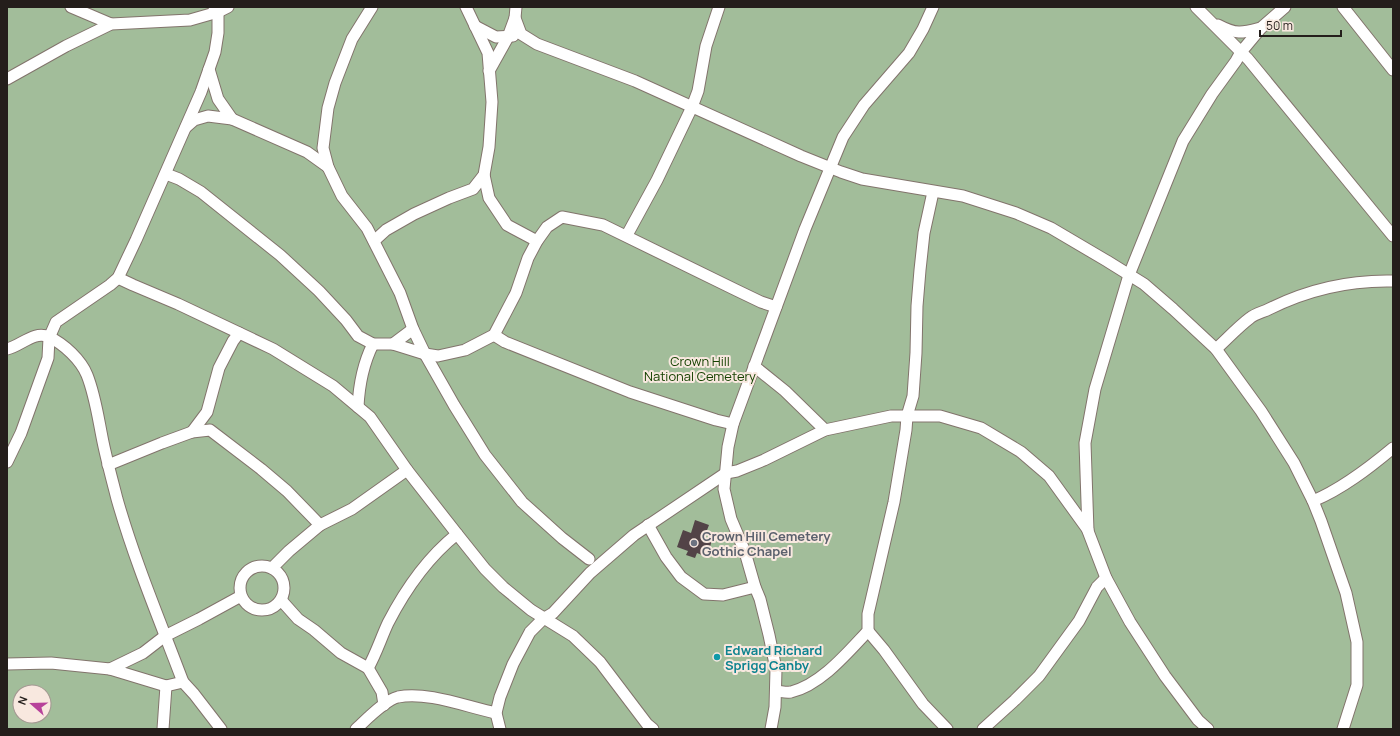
<svg xmlns="http://www.w3.org/2000/svg" width="1400" height="736" viewBox="0 0 1400 736" font-family="Manrope,sans-serif">
<style>
.green{fill:#a2bd9a;fill-rule:evenodd}
.building{fill:#524347}
.lines{fill:none;stroke-linecap:round;stroke-linejoin:round}
.minor-casing{stroke:#82746c;stroke-width:13}
.minor{stroke:#fff;stroke-width:11}
.worship-dot{fill:#6b7280;stroke:#f8e8df;stroke-width:1.5}
.culture-dot{fill:#0f9aa8;stroke:#f8e8df;stroke-width:1.5}
.labels{text-anchor:middle;dominant-baseline:central;stroke-width:4;stroke-linejoin:round;paint-order:stroke}
.park-label{font-size:13px;fill:#154201;stroke:#f8e8df}
.worship-label{font-size:13px;font-weight:bold;fill:#5b616d;stroke:#f8e8df;text-anchor:start}
.culture-label{font-size:13px;font-weight:bold;fill:#0d838f;stroke:#f8e8df;text-anchor:start}
</style>
<rect width="100%" height="100%" fill="#ebdbd2"/>
<path class="green" d="M7,7H1393V729H7ZM20,692H44V716H20Z"/>
<polygon class="building" points="695,520 709,525 704,538 712,540 707,557 697,553 695,558 686,555 688,551 677,547 683,530 691,533"/>
<g class="lines">
<defs>
<g id="minor">
<polyline points="71,7 111,24"/>
<polyline points="372,7 352,39 335,83 328,108 323,148 328,167 342,196 367,228 400,293 413,329 425,354 454,405 485,455 522,502 562,538 589,559"/>
<polyline points="516,7 515,18 521,34 537,44 635,81 801,156 841,172 862,179 963,196 1016,213 1051,228 1107,261 1144,284 1173,309 1216,349 1261,411 1294,463 1313,501 1321,521 1346,593 1357,642 1357,685 1343,729"/>
<polyline points="1196,7 1248,59 1393,236"/>
<polyline points="1343,7 1393,70"/>
<path d="M1218,25C1237,35 1242,33 1261,28"/>
<polyline points="475,26 496,37 513,36"/>
<polyline points="209,69 218,99 232,119"/>
<polyline points="489,71 508,37 515,18"/>
<polyline points="7,79 66,46 111,24 190,20 218,12 228,7"/>
<polyline points="186,127 194,120 208,116 232,119 307,152 328,167"/>
<polyline points="166,174 179,179 201,192 280,255 319,291 346,320 358,336 373,344 393,344 425,354 438,356 465,350 494,335 516,293 528,258 537,241 547,227 562,217 603,225 736,290 761,302 776,307"/>
<polyline points="484,175 489,198 507,225 537,241"/>
<polyline points="627,235 657,180 692,107 698,91 706,46 719,7"/>
<polyline points="374,241 386,230 414,214 449,198 473,189 484,175 489,147 492,102 488,53 466,7"/>
<polyline points="118,278 133,285 178,304 273,349 333,386 370,417 407,470 457,534 485,569 503,587 531,610 573,636 600,662 647,724 653,729"/>
<polyline points="494,335 505,342 630,392 716,420 733,424"/>
<polyline points="393,344 413,329"/>
<path d="M7,349C21,346 34,330 49,337C64,344 81,360 87,375C95,395 98,417 102,437C106,458 112,479 117,499C135,562 160,621 183,682L194,694L221,729"/>
<path d="M1216,349C1227,339 1238,327 1250,318C1255,314 1263,312 1269,309C1307,290 1350,280 1393,281"/>
<polyline points="754,366 785,391 825,430"/>
<path d="M358,407C359,385 363,364 373,344"/>
<polyline points="192,432 207,412 219,368 233,341 239,333"/>
<polyline points="7,462 21,433 48,358 49,338 56,322 110,285 118,278 136,240 201,92 215,52 218,33 218,12 214,7"/>
<polyline points="108,465 162,443 192,432 210,430 261,469 287,491 320,525"/>
<path d="M1313,501C1342,489 1369,468 1393,448"/>
<polyline points="648,525 666,557 681,577 704,594 723,595 755,587"/>
<circle cx="262" cy="588" r="22"/>
<polyline points="272,568 289,551 320,525 352,509 407,470"/>
<polyline points="281,600 298,619 314,630 341,653 368,668 382,692 384,705"/>
<polyline points="868,631 884,650 923,704 947,729"/>
<polyline points="7,664 51,663 110,669 166,686 183,682"/>
<path d="M368,668C376,654 381,638 388,623C405,590 427,558 457,534"/>
<polyline points="110,669 143,653 165,636 199,619 241,596"/>
<path d="M776,691C780,691 786,693 791,692C821,685 848,652 868,631V614L894,502L906,430L907,416L913,396L916,353L917,306L920,270L924,233L933,192"/>
<polyline points="163,729 166,686"/>
<path d="M356,729C366,720 385,700 398,697C427,691 467,707 496,713"/>
<polyline points="500,729 496,713 500,697 513,664 530,632 543,619 553,613 590,573 634,535 726,473 737,471 764,460 825,430 891,416 940,416 981,428 1021,452 1049,476 1088,530"/>
<polyline points="771,729 775,707 776,669 769,635 760,599 755,587 745,552 731,519 724,489 728,447 733,424 805,229 843,137 864,105 909,53 923,29 933,7"/>
<polyline points="983,729 1015,700 1039,676 1079,621 1097,587 1106,578"/>
<polyline points="1208,729 1198,720 1165,676 1130,622 1106,578 1088,531 1085,443 1095,389 1129,275 1183,141 1212,94 1236,61 1241,52 1261,28 1285,7"/>
</g>
</defs>
<use href="#minor" class="minor-casing"/>
<use href="#minor" class="minor"/>
</g>
<circle class="worship-dot" cx="694" cy="543" r="4"/>
<circle class="culture-dot" cx="717" cy="657" r="4"/>
<g class="labels">
<g class="park-label">
<text x="700" y="361">Crown Hill<tspan x="700" dy="15">National Cemetery</tspan></text>
</g>
<g class="worship-label">
<text x="702" y="536">Crown Hill Cemetery<tspan x="702" dy="15">Gothic Chapel</tspan></text>
</g>
<g class="culture-label">
<text x="725" y="650">Edward Richard<tspan x="725" dy="15">Sprigg Canby</tspan></text>
</g>
</g>
<rect width="1400" height="736" fill="none" stroke="#241e1b" stroke-width="16"/>
<g transform="translate(32 704) rotate(290)"><circle r="19" fill="#f8e8df" stroke="#a39791"/>
<path d="M0-3L7 15L0 10L-7 15Z" fill="#b7429a"/>
<text y="-6" font-size="11" font-weight="bold" text-anchor="middle" fill="#241e1b">N</text>
</g>
<path d="M1260 30v6h81v-6" fill="none" stroke="#241e1b" stroke-width="2"/>
<text x="1266" y="30" font-size="12" fill="#241e1b" stroke="#f8e8df" stroke-width="3" paint-order="stroke">50 m</text>
</svg>
